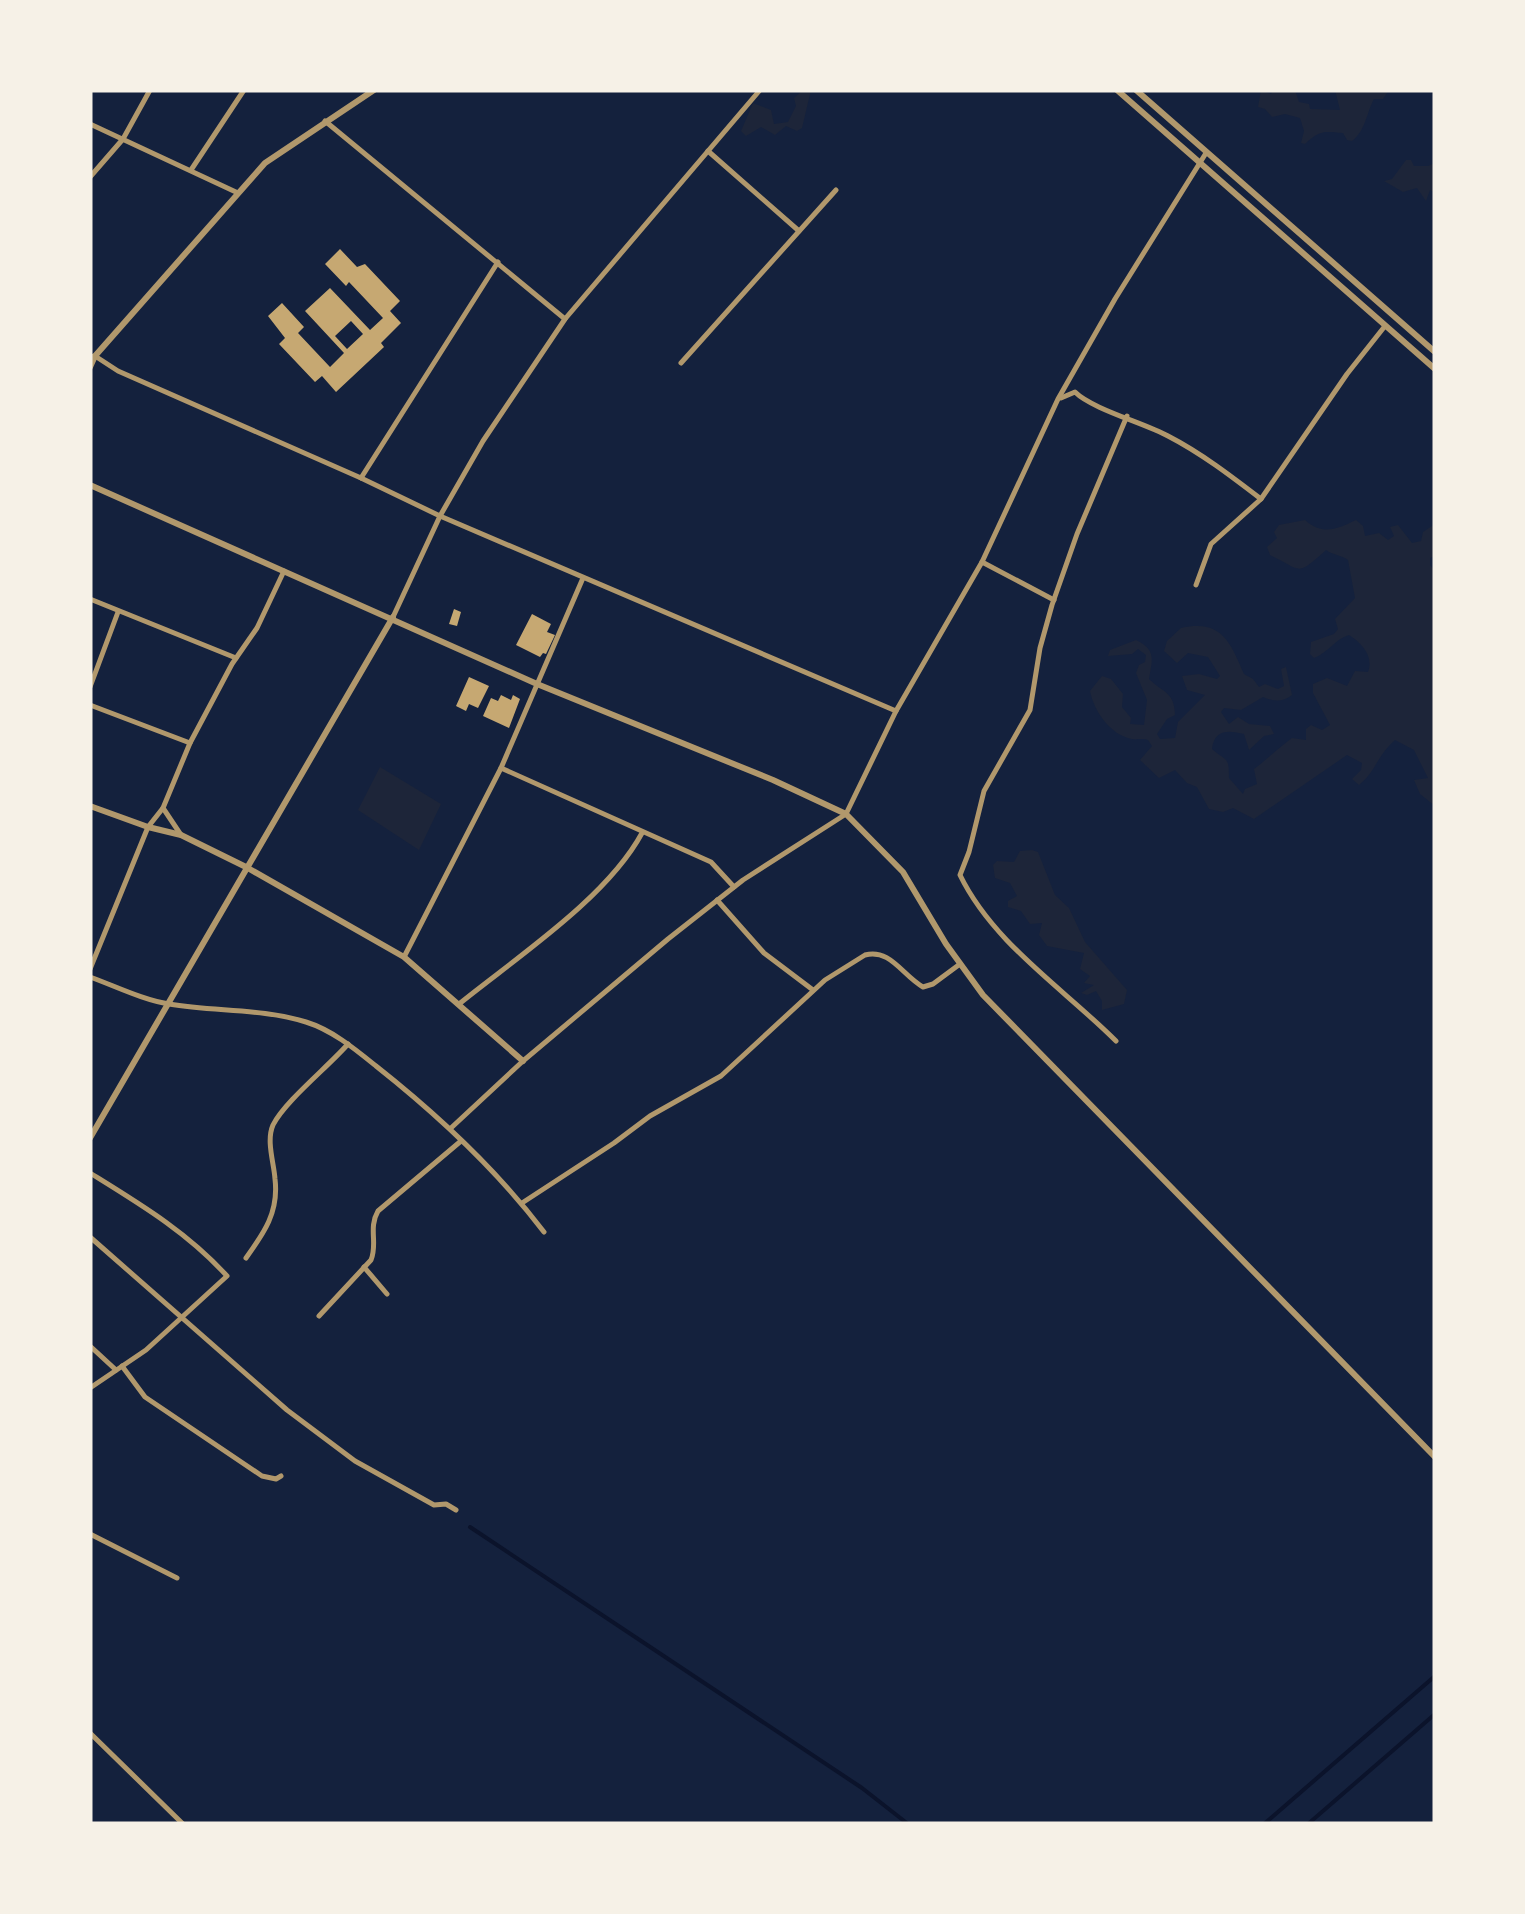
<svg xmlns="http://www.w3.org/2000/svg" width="1525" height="1914" viewBox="0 0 1525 1914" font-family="'IBM Plex Sans',sans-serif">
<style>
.green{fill:#1d2539}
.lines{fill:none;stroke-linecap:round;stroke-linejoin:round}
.stream{stroke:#0b132b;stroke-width:4}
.building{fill:#c6a872;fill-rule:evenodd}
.minor{stroke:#b1986c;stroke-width:5}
.tertiary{stroke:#b1986c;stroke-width:6}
</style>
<rect width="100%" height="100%" fill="#14213d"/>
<g class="green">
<polygon points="803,90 811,90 802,128 797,131 786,126 775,135 761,127 746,136 741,131 753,103 771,110 774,124 788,122 796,106 794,98"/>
<path d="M1261,90L1271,94L1273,90H1295L1299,102L1309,104L1310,109L1340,110L1335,90H1389L1383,99H1374C1366,114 1366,130 1352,141L1347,140L1343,133C1325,132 1321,129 1305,144L1301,143L1304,131L1300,118L1285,114L1272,117L1265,109L1258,107Z"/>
<polygon points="1406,160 1411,160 1414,166 1428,166 1435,163 1435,192 1430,190 1426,201 1417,188 1403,192 1384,181 1392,179"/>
<path d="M1305,520C1323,536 1337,529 1356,520L1363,526L1365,536L1379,533L1388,540L1394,536L1390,527L1398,525L1412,543L1421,541L1423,532L1435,524V556L1430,558V565L1435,571V806L1420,794L1414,780L1428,778L1414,750L1395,740C1376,757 1377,770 1359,785L1352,779L1361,770L1362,763L1347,755L1254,819L1233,808L1223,812L1209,809L1197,787L1187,783L1175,770L1159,778L1140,760L1152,746L1148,740C1143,738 1137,740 1132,739C1110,735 1094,711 1090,691L1102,676L1111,679L1123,694L1122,707L1131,718L1130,724L1144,725L1147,700L1136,673L1139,665L1145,662L1146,655L1138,649L1132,654L1108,656L1110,650L1136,640C1157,650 1152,660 1149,679C1162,692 1175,692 1175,715L1167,719L1157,734L1160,739L1175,738L1178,722L1205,695L1187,690L1182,676L1199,674L1217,679L1220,676L1208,657L1188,653L1177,663L1164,651L1167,641L1181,628C1222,619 1230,642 1244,674L1253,679L1259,687L1265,684L1278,689L1284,686L1281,669L1286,667L1292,695C1282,703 1273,701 1263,697L1241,710L1224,708L1221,712L1229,724L1238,717L1249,724L1270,726L1274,734L1264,736L1249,750L1244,734C1229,730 1214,729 1212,749C1227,762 1229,756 1229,778L1243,794L1245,789L1257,784L1254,769C1268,759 1278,748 1292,738L1306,740V729L1311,725L1322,730L1330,725L1313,693V684L1327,678L1347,686L1355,671L1368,672C1374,657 1362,643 1349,635C1335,639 1328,653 1314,658L1310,654L1311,642L1334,634L1338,629L1335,619L1355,598L1348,560C1341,555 1333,555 1326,550C1296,577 1303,571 1270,555L1267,547L1277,538L1274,532L1279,525Z"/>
<polygon points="380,767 441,804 419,850 358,810"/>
<polygon points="1032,850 1038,852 1055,895 1069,908 1085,942 1127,990 1124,1004 1102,1010 1102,1001 1096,991 1087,995 1081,993 1094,985 1084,983 1090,976 1080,969 1084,953 1047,946 1039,935 1042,923 1030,924 1021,911 1008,907 1008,901 1017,896 1010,883 995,878 993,865 997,861 1014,862 1020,851"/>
</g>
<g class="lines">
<g class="stream">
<polyline points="470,1527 862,1788 908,1824"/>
<polyline points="1264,1824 1435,1676"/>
<polyline points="1308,1824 1435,1714"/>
</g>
</g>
<g class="building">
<path d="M340,249L357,267L365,264L400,301L390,311L401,323L381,343L384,347L336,392L322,376L315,382L279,344L285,338L268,316L282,303L304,327L298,333L330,367L344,353L305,311L330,288L370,330L383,318L349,282L346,286L325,264ZM351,321L363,334L347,349L335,336Z"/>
<polygon points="454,609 461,612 457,626 449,624"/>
<polygon points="532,614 551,624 547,632 555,635 546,654 543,653 540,657 516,645"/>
<polygon points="469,677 489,686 478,708 469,704 466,711 456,706"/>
<polygon points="501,695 511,700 513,695 520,699 509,728 483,716 491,698 498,701"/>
</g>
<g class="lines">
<g class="minor">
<polyline points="325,121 565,319"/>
<polyline points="90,124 238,193"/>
<polyline points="708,151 799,231"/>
<polyline points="191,170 244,90"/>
<polyline points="90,177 123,139 150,90"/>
<polyline points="90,357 95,356 118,371 361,478 440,516 896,711"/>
<polyline points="681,363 836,190"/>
<path d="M1061,398L1075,392C1092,409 1144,423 1168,436C1201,453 1231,476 1261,499"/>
<polyline points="361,478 498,262"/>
<polyline points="982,562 1054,600"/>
<polyline points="1196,585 1211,544 1261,499 1347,374 1385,326"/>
<polyline points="90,599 236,658"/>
<polyline points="393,617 440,516 483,441 565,319 760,90"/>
<polyline points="90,687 118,612"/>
<polyline points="90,705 190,743"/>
<polyline points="501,768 711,862 734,887"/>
<polyline points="163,808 181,835"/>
<polyline points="717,900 764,953 813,990"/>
<polyline points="404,957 501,768 583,578"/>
<polyline points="90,969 148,827 163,808 190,743 232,664 257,628 284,571"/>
<path d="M90,977C115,986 143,1000 169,1004C215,1012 261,1008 306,1022C332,1030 355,1049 376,1066C438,1115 496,1169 544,1232"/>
<path d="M459,1004C517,957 607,898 642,833"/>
<path d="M1116,1041C1063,988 993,943 960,875L969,852L984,791L1030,710L1040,648L1052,605L1077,534L1127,416"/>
<polyline points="451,1128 523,1061 668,939 743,880 846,814 896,711 982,562 1058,399 1115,299 1206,153"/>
<path d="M90,1173C140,1204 187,1232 227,1276L146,1350L90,1388"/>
<path d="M522,1203L614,1143L650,1116L721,1076L825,980L865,955C890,948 903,976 923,987L933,984L960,964"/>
<polyline points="90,1237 287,1410 355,1461 434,1505 446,1504 456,1510"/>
<path d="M246,1258C264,1233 279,1212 275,1179C274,1163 266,1141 273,1125C285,1101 329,1066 348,1044"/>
<polyline points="364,1267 387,1294"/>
<path d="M319,1316L371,1260C378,1244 368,1228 378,1211L461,1141"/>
<polyline points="90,1346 116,1370"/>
<polyline points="122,1366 145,1397 262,1476 276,1479 281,1476"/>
<polyline points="90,1534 177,1578"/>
<polyline points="90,1733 183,1824"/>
</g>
<g class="tertiary">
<polyline points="1117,90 1435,369"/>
<polyline points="1136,90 1435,352"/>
<polyline points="90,367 95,356 265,163 374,90"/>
<polyline points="90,485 537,684 773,780 846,814 903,872 946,944 983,995 1435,1457"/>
<polyline points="90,806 148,827 181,835 246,867 404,957 523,1061"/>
<polyline points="90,1138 393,617"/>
</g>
</g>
<rect width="1525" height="1914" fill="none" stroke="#f6f1e7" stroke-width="185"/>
</svg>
